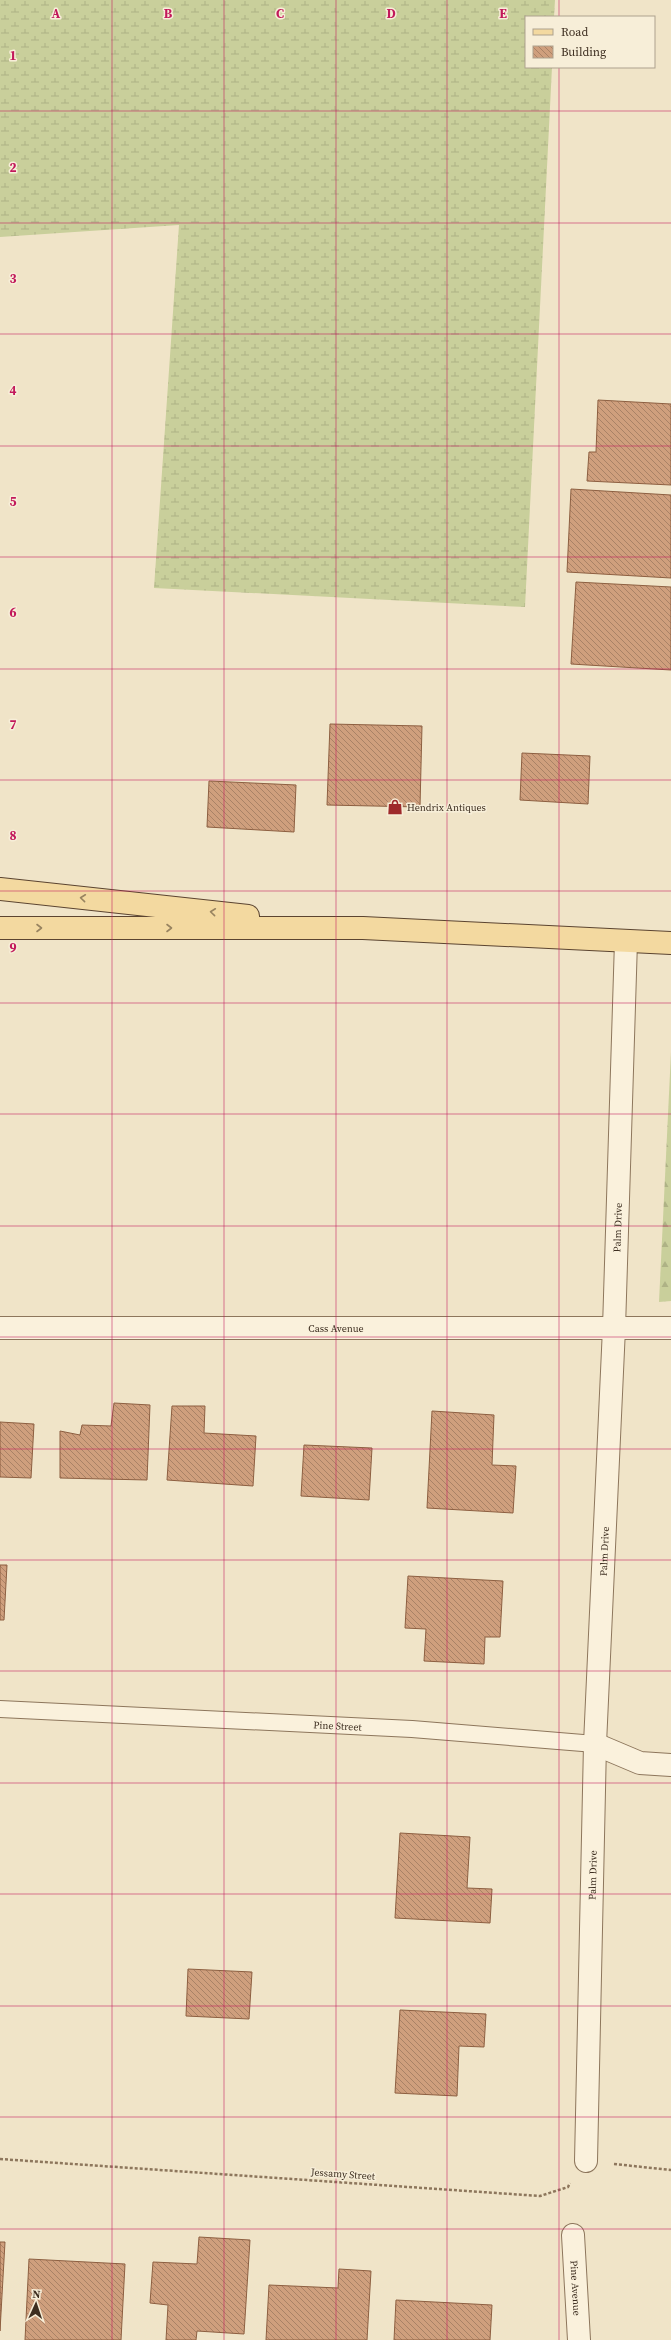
<svg xmlns="http://www.w3.org/2000/svg" width="671" height="2340" viewBox="0 0 671 2340" font-family="'Source Serif 4',serif">
<style>
.forest{fill:url(#forest-firs)}
.wetland{fill:url(#wetland-marsh)}
.building{fill:url(#building-back-hatch);stroke:#8d5f41}
.lines{fill:none;stroke-linecap:round;stroke-linejoin:round}
.lane-casing{stroke:#8d765c;stroke-width:18}
.street-casing{stroke:#8d765c;stroke-width:24}
.primary-casing{stroke:#5b4430;stroke-width:24}
.path{stroke:#8d765c;stroke-width:2.5;stroke-dasharray:3 2;stroke-linecap:butt}
.lane{stroke:#faf1dc;stroke-width:16}
.street{stroke:#faf1dc;stroke-width:22}
.primary{stroke:#f3d9a0;stroke-width:22}
.oneway{stroke:#988460}
.grid{fill:none;stroke:#c2185b;stroke-width:1;stroke-opacity:0.55}
.labels{text-anchor:middle;dominant-baseline:central;stroke-width:3;stroke-linejoin:round;paint-order:stroke}
.poi-label{font-size:10px;fill:#3d2e20;stroke:#f7eed8;text-anchor:start}
.street-label{font-size:10px;fill:#3d2e20;stroke:#f7eed8}
.grid-label{font-size:13px;text-anchor:middle;font-weight:bold;fill:#c2185b;stroke:#f7eed8;stroke-width:3;stroke-linejoin:round;paint-order:stroke}
</style>
<defs>
<pattern id="forest-firs" width="22" height="20" patternUnits="userSpaceOnUse"><rect width="22" height="20" fill="#c9cf9b"/><path d="M5 1l3.5 6h-7zM16 11l3.5 6h-7z" fill="#aeb285"/></pattern>
<pattern id="wetland-marsh" width="20" height="14" patternUnits="userSpaceOnUse"><rect width="20" height="14" fill="#c9cf9b"/><path d="M1 5h8M5 5V1M11 12h8M15 12V8" fill="none" stroke="#aeb285"/></pattern>
<pattern id="building-back-hatch" width="6" height="6" patternUnits="userSpaceOnUse"><rect width="6" height="6" fill="#cf9f7d"/><path d="M-1 5l2 2M0 0l6 6M5-1l2 2" fill="none" stroke="#a98266"/></pattern>
</defs>
<rect width="100%" height="100%" fill="#f0e4c8"/>
<polygon class="forest" points="671,1052 671,1301 659,1302"/>
<polygon class="wetland" points="0,0 555,0 554,17 526,17 526,67 552,67 525,607 154,588 179,225 0,237"/>
<g class="building">
<polygon points="598,400 671,404 671,485 587,481 589,452 596,452"/>
<polygon points="571,489 671,495 671,578 567,572"/>
<polygon points="576,582 671,587 671,670 571,664"/>
<polygon points="330,724 422,726 420,807 327,805"/>
<polygon points="522,753 590,756 588,804 520,800"/>
<polygon points="209,781 296,785 294,832 207,827"/>
<polygon points="114,1403 150,1405 147,1480 60,1478 60,1431 80,1435 82,1425 111,1426"/>
<polygon points="172,1406 205,1406 204,1433 256,1436 253,1486 167,1480"/>
<polygon points="432,1411 494,1415 492,1465 516,1466 513,1513 427,1508"/>
<polygon points="0,1422 34,1424 31,1478 0,1477"/>
<polygon points="304,1445 372,1448 369,1500 301,1496"/>
<polygon points="0,1565 7,1565 4,1620 0,1620"/>
<polygon points="408,1576 503,1581 500,1637 485,1637 484,1664 424,1661 426,1629 405,1628"/>
<polygon points="400,1833 470,1837 467,1888 492,1889 490,1923 395,1918"/>
<polygon points="188,1969 252,1972 249,2019 186,2016"/>
<polygon points="400,2010 486,2014 484,2047 459,2046 457,2096 395,2093"/>
<polygon points="199,2237 250,2240 244,2334 197,2331 196,2340 166,2340 168,2305 150,2303 153,2262 197,2264"/>
<polygon points="0,2242 5,2242 0,2331"/>
<polygon points="29,2259 125,2264 121,2340 25,2340"/>
<polygon points="339,2269 371,2271 367,2340 266,2340 269,2285 338,2288"/>
<polygon points="396,2300 492,2305 490,2340 394,2340"/>
</g>
<g class="lines">
<defs>
<g id="lane">
<path id="s1" d="M0,1709L412,1729L595,1744"/>
</g>
<g id="street">
<path id="s2" d="M0,1328H671"/>
<polyline points="595,1744 640,1763 671,1765"/>
<path id="s3" d="M586,2161L595,1744L614,1328L626,941"/>
<path id="s4" d="M573,2235L579,2340"/>
</g>
<g id="primary">
<polyline points="0,889 248,916"/>
<polyline points="0,928 363,928 671,943"/>
</g>
</defs>
<use href="#lane" class="lane-casing"/>
<use href="#street" class="street-casing"/>
<use href="#primary" class="primary-casing"/>
<g class="path">
<polyline points="0,2159 540,2196 568,2187 570,2183"/>
<polyline points="614,2164 671,2170"/>
</g>
<use href="#lane" class="lane"/>
<use href="#street" class="street"/>
<use href="#primary" class="primary"/>
</g>
<defs><path id="oneway-chevron" d="M-2-3.5L2.5 0L-2 3.5" fill="none" stroke-width="1.6" stroke-linecap="round" stroke-linejoin="round"/></defs>
<g class="oneway">
<use href="#oneway-chevron" transform="translate(83 898) rotate(-174)"/>
<use href="#oneway-chevron" transform="translate(213 912) rotate(-174)"/>
<use href="#oneway-chevron" transform="translate(39 928)"/>
<use href="#oneway-chevron" transform="translate(169 928)"/>
</g>
<path class="grid" d="M112,0V2340M224,0V2340M336,0V2340M447,0V2340M559,0V17M559,67V2340M0,111H671M0,223H671M0,334H671M0,446H671M0,557H671M0,669H671M0,780H671M0,891H671M0,1003H671M0,1114H671M0,1226H671M0,1337H671M0,1449H671M0,1560H671M0,1671H671M0,1783H671M0,1894H671M0,2006H671M0,2117H671M0,2229H671"/>
<defs>
<symbol id="shop-bare" viewBox="-9 -9 18 18"><path d="M-5-2.5h2.3a2.7 3.5 0 0 1 5.4 0H5L5.5 6h-11ZM-1.5-2.5h3a1.5 2.3 0 0 0-3 0Z" fill="#9e2a2b" stroke="#f7eed8" stroke-width="2.5" paint-order="stroke"/></symbol>
</defs>
<g fill-rule="evenodd">
<use href="#shop-bare" x="384" y="796" width="22" height="22"/>
</g>
<g class="labels">
<g class="poi-label">
<text x="407" y="807">Hendrix Antiques</text>
</g>
<g class="street-label">
<text stroke="none"><textPath href="#s3" startOffset="934">Palm Drive</textPath></text>
<text stroke="none"><textPath href="#s2" startOffset="336">Cass Avenue</textPath></text>
<text stroke="none"><textPath href="#s3" startOffset="610">Palm Drive</textPath></text>
<text stroke="none"><textPath href="#s1" startOffset="338">Pine Street</textPath></text>
<text stroke="none"><textPath href="#s3" startOffset="286">Palm Drive</textPath></text>
<text transform="translate(343 2174) rotate(4)">Jessamy Street</text>
<text stroke="none"><textPath href="#s4" startOffset="53">Pine Avenue</textPath></text>
</g>
</g>
<g class="grid-label">
<text x="56" y="18">A</text>
<text x="168" y="18">B</text>
<text x="280" y="18">C</text>
<text x="391" y="18">D</text>
<text x="503" y="18">E</text>
<text x="13" y="60">1</text>
<text x="13" y="172">2</text>
<text x="13" y="283">3</text>
<text x="13" y="395">4</text>
<text x="13" y="506">5</text>
<text x="13" y="617">6</text>
<text x="13" y="729">7</text>
<text x="13" y="840">8</text>
<text x="13" y="952">9</text>
</g>
<rect x="525" y="16" width="130" height="52" fill="#f7eed8" stroke="#ada18e"/>
<rect x="533" y="29" width="20" height="6" fill="#f3d9a0" stroke="#ada18e"/>
<text x="561" y="36" font-size="12" fill="#3d2e20">Road</text>
<rect x="533" y="46" width="20" height="12" fill="url(#building-back-hatch)" stroke="#ada18e"/>
<text x="561" y="56" font-size="12" fill="#3d2e20">Building</text>
<g transform="translate(36 2304) rotate(3)" stroke="#f7eed8" stroke-width="3" paint-order="stroke">
<path d="M0-3L7 15L0 10L-7 15Z" fill="#3d2e20"/>
<text y="-6" font-size="11" font-weight="bold" text-anchor="middle" fill="#3d2e20">N</text>
</g>
</svg>
